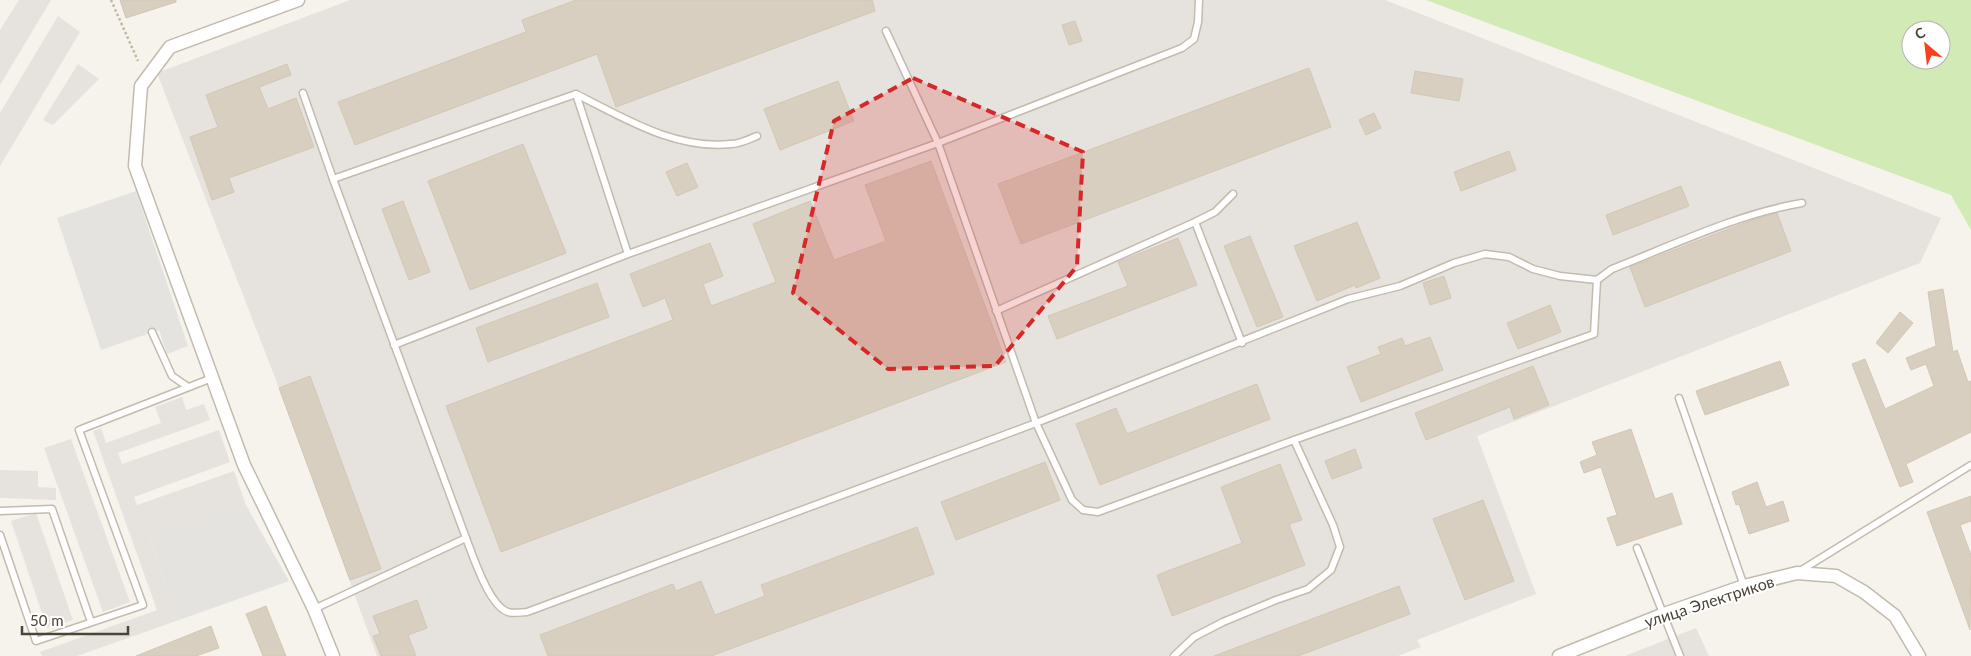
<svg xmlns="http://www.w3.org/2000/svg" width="1971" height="656" viewBox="0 0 1971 656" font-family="Lato,sans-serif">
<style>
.industrial{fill:#e6e2dd}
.green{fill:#d2eab5;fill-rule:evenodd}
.parking{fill:#e5e3e0}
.building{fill:#d8cfc1;stroke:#d3c7b4}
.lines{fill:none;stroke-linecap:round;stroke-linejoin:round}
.service-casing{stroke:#c2bbae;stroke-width:9}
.minor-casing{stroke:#c2bbae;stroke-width:15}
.path{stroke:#c4b79f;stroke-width:2.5;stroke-dasharray:2.5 2.5;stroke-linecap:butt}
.service{stroke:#fff;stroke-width:6}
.minor{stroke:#fff;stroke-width:12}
.marked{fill:#d62828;fill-opacity:0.2;stroke:#d62828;stroke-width:4;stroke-dasharray:10 6;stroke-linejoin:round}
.labels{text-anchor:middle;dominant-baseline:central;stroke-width:4;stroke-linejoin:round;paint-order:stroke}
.street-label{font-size:16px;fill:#4b4439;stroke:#fff}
</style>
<rect width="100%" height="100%" fill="#f6f3ec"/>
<g class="industrial">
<polygon points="19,0 51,0 0,85 0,30"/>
<polygon points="350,0 1385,0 1941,218 1920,263 1477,436 1536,594 1417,640 1421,647 1398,656 377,656 279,388 157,73"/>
<polygon points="58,16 80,32 0,166 0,113"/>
<polygon points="78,64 99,79 53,125 43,120"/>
<polygon points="182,397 186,410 204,404 210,420 118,453 122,464 219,430 230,462 134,497 137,505 234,471 246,505 150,539 179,620 77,656 42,656 40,652 157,610 93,431 101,428 106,443 161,423 155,407"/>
<polygon points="71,439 130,602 103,612 44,448"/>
<polygon points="0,470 38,471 38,487 56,488 56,500 0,498"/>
<polygon points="36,513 73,620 47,628 11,521"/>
<polygon points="1696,628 1709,656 1625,656"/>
</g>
<path class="green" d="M1426,0H1971V230L1951,195ZM1911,30H1941V60H1911Z"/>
<g class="parking">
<polygon points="136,191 188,346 167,354 159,330 101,350 57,218"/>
<polygon points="246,505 289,581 179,620 150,539"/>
</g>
<g class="building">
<polygon points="120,0 176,0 176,2 126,18"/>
<polygon points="576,0 872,0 875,11 616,107 597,54 355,145 338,102 526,32 522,20"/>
<polygon points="1075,21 1082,41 1069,45 1062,25"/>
<polygon points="287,64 291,75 259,87 268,109 296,98 314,147 229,178 234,192 212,200 190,137 218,127 206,95"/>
<polygon points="1309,68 1331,127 1021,244 998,184"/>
<polygon points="1415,71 1463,79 1459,101 1411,93"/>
<polygon points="838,81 854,121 780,150 764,109"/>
<polygon points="1374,113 1381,128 1366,135 1359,120"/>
<polygon points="523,144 566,253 470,290 428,181"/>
<polygon points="1509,151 1516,170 1461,191 1454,172"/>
<polygon points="931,161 1006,362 501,552 446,406 673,320 665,298 643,307 630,274 710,243 723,276 703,284 711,306 776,282 753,224 810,201 834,260 886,241 865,185"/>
<polygon points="687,163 698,187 677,196 666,172"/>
<polygon points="1681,186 1689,206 1613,235 1606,215"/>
<polygon points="403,201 430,272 409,280 382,209"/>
<polygon points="1777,213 1791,251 1645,307 1630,267 1752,220"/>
<polygon points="1357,222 1380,278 1356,288 1355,285 1317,301 1294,246"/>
<polygon points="1250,236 1283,317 1257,327 1224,246"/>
<polygon points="1178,238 1197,285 1057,339 1048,316 1128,286 1118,262"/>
<polygon points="1444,276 1451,298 1430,305 1423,283"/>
<polygon points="597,283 609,317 488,362 476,328"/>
<polygon points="1943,289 1953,352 1957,350 1968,382 1971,381 1971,432 1906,464 1913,482 1900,487 1852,364 1865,359 1885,409 1934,386 1926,364 1911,370 1906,358 1936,346 1928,292"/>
<polygon points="1550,305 1561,332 1518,349 1507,323"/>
<polygon points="1900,312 1913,323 1888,353 1876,343"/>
<polygon points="1430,337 1443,370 1361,402 1347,367 1381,354 1378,347 1402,338 1405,346"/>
<polygon points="1780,361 1789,385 1705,415 1696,391"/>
<polygon points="1533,366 1549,405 1514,419 1510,407 1426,440 1415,413"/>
<polygon points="310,376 381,569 350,580 279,388"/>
<polygon points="1257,384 1270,419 1100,485 1076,424 1116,408 1127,434"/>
<polygon points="1631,429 1655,499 1672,493 1682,524 1617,546 1607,518 1617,515 1601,467 1584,473 1580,462 1597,455 1592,442"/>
<polygon points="1355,449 1362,468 1332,479 1325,461"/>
<polygon points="1045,462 1060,500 956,540 941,502"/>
<polygon points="1280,464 1302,520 1289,524 1305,565 1172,616 1157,575 1242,543 1221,487"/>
<polygon points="1757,482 1766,507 1783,501 1789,521 1749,534 1739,504 1736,505 1732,492"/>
<polygon points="1971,496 1971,521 1960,525 1971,555 1970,630 1927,512"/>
<polygon points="1483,500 1514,581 1465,600 1433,519"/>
<polygon points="917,527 934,574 711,656 548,656 540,635 673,584 676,591 701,581 715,615 765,596 761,585"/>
<polygon points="1399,586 1410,614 1298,656 1214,656"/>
<polygon points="417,600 427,628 408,635 416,656 381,656 373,636 380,634 373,616"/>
<polygon points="266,606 286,656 263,656 246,614"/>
<polygon points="211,626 219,648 196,656 136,656"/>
</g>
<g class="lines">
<defs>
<g id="service">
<path d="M886,31L938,143L1036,423L1072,500L1083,510L1098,512L1294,440L1594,334L1597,280L1612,269C1673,245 1737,214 1802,203"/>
<path d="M303,93L333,179L466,538C473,556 489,606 508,612C513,614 522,612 527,612L1036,423L1348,299L1400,286L1454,263L1485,254L1509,257L1533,269L1560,276L1597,280"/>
<polyline points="576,94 628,254"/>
<path d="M333,179L576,94C624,118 675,150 731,144C740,144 749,139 757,136"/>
<polyline points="1195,222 1242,343"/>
<polyline points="996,311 1195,222 1215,212 1233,194"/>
<polyline points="152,332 172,376 188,387"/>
<polyline points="394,345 628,254 938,143 1182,48 1194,39 1198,22 1199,0"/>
<polyline points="1679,398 1744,586"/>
<polyline points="0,511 52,509 91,622"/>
<polyline points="0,535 36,641 143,605 79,430 212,378"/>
<polyline points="1637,548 1680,656"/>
<polyline points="1800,571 1971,465"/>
<polyline points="314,609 466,538"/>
<polyline points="1174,656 1194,637 1223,622 1276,600 1308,589 1331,570 1340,547 1333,525 1294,440"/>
</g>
<g id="minor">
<polyline points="298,0 170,47 141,86 135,166 244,465 314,609 333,656"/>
<polyline points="1559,656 1664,614 1744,586 1797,573 1836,576 1864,592 1895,616 1919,656"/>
</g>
</defs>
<use href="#service" class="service-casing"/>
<use href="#minor" class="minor-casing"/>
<polyline class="path" points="111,0 138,61"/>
<use href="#service" class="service"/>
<use href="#minor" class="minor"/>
</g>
<path class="marked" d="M913,78L1083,152L1077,266L995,366L888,369L793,293L834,121Z"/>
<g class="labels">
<g class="street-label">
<text transform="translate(1709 601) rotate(-18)">улица Электриков</text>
</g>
</g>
<g transform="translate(1926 45) rotate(332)"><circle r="24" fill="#ffffff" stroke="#b7b4b0"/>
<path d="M0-4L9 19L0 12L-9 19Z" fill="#fc3f1d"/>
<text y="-8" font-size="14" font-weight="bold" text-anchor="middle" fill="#4b4439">С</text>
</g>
<path d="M22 626v8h106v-8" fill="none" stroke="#4b4439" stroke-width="2.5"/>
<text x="30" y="626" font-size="15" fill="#4b4439" stroke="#ffffff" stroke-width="4" paint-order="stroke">50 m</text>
</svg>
